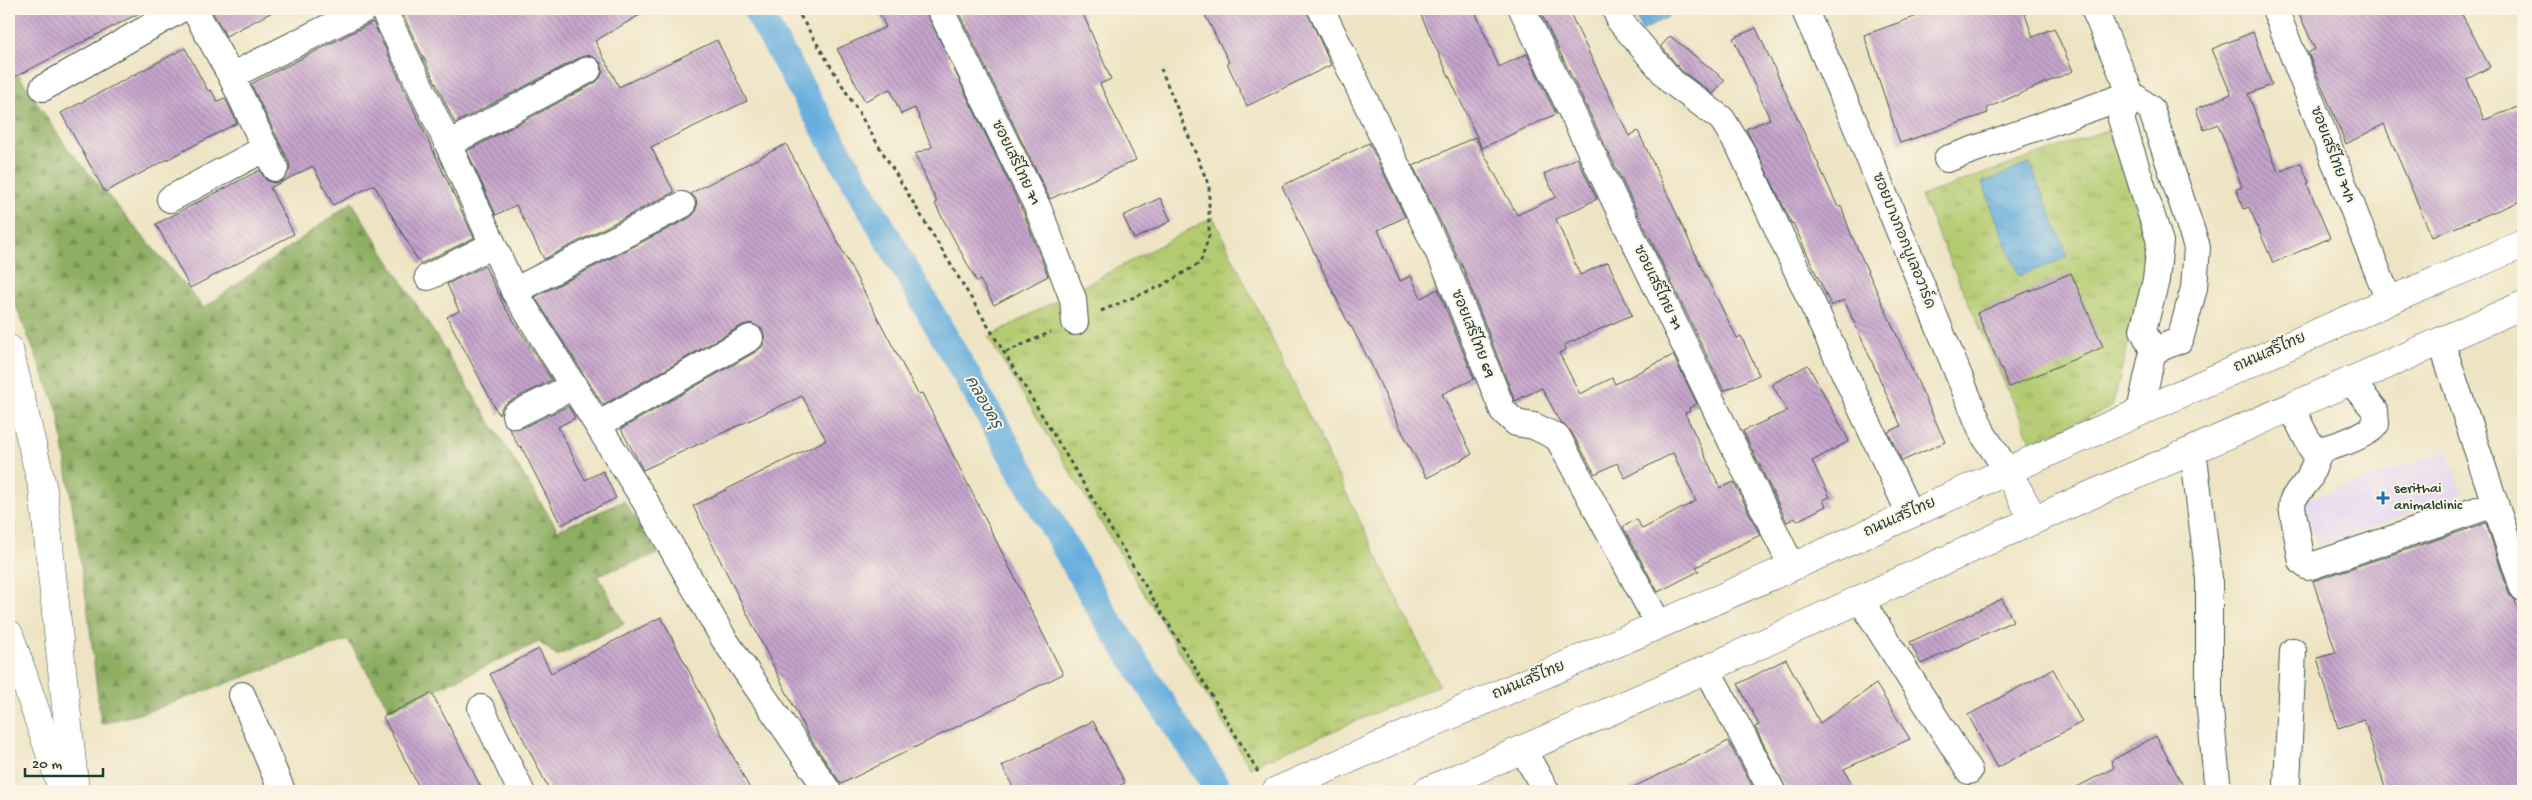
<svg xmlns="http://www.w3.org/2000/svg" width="2532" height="800" viewBox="0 0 2532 800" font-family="'Gochi Hand','Playpen Sans Thai',sans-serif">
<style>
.built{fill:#e2d4f3}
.grass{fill:url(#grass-tufts);stroke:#698452}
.forest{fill:url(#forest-firs);stroke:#56764b}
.water{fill:url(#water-ripples);stroke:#437689}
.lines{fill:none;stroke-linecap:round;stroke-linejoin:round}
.canal{stroke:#67afde;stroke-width:28}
.building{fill:url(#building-back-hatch)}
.minor-casing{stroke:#3e564a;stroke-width:28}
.major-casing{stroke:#3e564a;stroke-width:29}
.highway-casing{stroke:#3e564a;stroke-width:29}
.path{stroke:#3e564a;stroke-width:3;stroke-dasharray:4 4;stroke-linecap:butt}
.minor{stroke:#fff;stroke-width:26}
.major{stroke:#fff;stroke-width:28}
.highway{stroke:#fff;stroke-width:28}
.poi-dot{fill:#1f6fb2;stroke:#fcf5e5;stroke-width:2}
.labels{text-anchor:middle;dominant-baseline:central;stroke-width:4;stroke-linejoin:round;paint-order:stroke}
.street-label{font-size:15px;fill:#1f3d34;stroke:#fcf5e5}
.poi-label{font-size:15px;fill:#1f3d34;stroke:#fcf5e5;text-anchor:start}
.water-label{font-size:16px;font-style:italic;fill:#315a5e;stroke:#fcf5e5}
</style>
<defs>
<pattern id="grass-tufts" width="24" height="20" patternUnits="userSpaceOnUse" patternTransform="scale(1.25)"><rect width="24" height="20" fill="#b3ca6f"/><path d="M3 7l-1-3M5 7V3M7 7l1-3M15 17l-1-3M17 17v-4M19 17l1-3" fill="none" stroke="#91a55c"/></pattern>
<pattern id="forest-firs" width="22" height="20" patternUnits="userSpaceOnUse" patternTransform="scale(1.25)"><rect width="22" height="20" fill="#8eae62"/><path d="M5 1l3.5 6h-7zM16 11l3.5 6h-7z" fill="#738f52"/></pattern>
<pattern id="water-ripples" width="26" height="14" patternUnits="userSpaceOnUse" patternTransform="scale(1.25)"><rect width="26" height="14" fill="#67afde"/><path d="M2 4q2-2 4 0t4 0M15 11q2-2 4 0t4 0" fill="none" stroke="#5490b5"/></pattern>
<pattern id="building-back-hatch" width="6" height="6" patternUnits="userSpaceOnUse" patternTransform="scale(1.25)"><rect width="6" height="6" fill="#c6a4cc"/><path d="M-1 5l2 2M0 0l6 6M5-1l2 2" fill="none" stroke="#a087a6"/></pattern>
</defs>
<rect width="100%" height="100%" fill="#fcf5e5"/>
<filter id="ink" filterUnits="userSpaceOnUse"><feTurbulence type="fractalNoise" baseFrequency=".02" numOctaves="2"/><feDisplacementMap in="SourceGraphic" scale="10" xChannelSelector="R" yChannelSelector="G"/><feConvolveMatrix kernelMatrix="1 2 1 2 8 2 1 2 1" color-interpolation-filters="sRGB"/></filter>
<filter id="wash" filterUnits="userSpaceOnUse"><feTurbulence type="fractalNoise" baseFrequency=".0096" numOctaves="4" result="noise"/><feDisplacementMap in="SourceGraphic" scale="20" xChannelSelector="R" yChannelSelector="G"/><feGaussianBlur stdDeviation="1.12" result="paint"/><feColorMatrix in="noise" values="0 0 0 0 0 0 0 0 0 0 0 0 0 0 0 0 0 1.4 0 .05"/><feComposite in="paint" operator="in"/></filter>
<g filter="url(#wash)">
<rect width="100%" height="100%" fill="#eee4c4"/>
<polygon class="built" points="2447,450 2463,494 2319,546 2302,502"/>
<g class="grass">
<polygon points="2113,128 2150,259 2112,407 2031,442 1921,196"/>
<polygon points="1213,217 1439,685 1250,767 988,337"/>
</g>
<polygon class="forest" points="9,60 65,145 204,308 352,202 558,530 624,501 658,554 598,575 624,624 557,656 539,642 390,710 348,640 146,712 101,724 88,612 58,411 9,289"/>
<g class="water">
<polygon points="1633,9 1674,9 1668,17 1642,31"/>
<polygon points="2030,163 2068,257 2019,276 1982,183"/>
</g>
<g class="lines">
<polyline class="canal" points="756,9 1103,613 1219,791"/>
</g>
<g id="blocks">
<g class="building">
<polygon points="9,9 147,9 9,80"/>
<polygon points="211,9 278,9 226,36"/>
<polygon points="400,9 650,9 595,41 619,87 717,40 747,101 651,147 674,192 544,259 516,205 496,215 467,151 595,83 600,78 603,71 601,63 589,55 581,57 455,123"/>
<polygon points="877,9 925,9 1024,214 1048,276 994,305 980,280 977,282 935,204 937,203 915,154 932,147 915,108 901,114 890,89 865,101 837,49 886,27"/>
<polygon points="957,9 1081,9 1111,79 1100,84 1136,160 1050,199"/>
<polygon points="1202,9 1306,9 1331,65 1247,106 1227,63 1229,62"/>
<polygon points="1418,9 1474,9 1499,67 1527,54 1556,114 1482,148"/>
<polygon points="1539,9 1568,9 1629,136 1638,131 1705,275 1737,338 1741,336 1759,375 1724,391"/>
<polygon points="1937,9 2023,9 2033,37 2054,28 2073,71 1987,108 1988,113 1900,143 1864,35"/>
<polygon points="2297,9 2459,9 2490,67 2467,79 2484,120 2523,105 2523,200 2432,237 2384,124 2346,144 2308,53 2315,49"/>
<polygon points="373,22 474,238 420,264 374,185 333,205 313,166 270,188 294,234 190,288 156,224 260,170 266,180 274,183 282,181 290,170 289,162 251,84"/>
<polygon points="1756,28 1838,207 1841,206 1851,234 1945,442 1902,461 1888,432 1901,426 1844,300 1831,306 1793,223 1792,224 1746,129 1770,119 1733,38"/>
<polygon points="2253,32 2272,85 2248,94 2278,172 2301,163 2309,183 2307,184 2330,238 2273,263 2249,207 2244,209 2236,189 2242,187 2218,124 2204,130 2196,109 2231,94 2212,49"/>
<polygon points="1670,36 1725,80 1713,94 1682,71 1661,46"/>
<polygon points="185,48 208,91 211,90 217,101 225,98 237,123 105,192 61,113"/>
<polygon points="1475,137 1517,215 1556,197 1544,174 1577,158 1597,199 1556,219 1580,275 1608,262 1632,315 1564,345 1566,350 1559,353 1580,394 1612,378 1615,384 1673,355 1697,404 1689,408 1690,411 1685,413 1720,488 1734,482 1760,535 1696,567 1699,571 1658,592 1623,527 1637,519 1642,529 1696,501 1673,453 1625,478 1617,463 1595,474 1571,431 1560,422 1542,388 1515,401 1461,263 1413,166"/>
<polygon points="1369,143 1405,217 1378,230 1400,281 1411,276 1421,298 1438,289 1474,379 1442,394 1472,454 1427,478 1399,426 1371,364 1351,326 1350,327 1282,186"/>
<polygon points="786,144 918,394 922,393 1063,674 841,784 808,735 693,506 826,440 802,396 643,470 621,429 757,351 763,346 765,339 763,330 751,323 743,325 603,405 535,297 689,218 694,214 697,206 696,199 691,193"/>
<polygon points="1160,198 1171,221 1134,239 1123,216"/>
<polygon points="485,266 504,306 552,380 508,402 502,407 499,415 447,317 459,311 447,284"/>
<polygon points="2071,273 2103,347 2009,387 1977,313"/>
<polygon points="1808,365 1849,441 1812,461 1830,497 1823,500 1826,506 1797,521 1795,518 1787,522 1743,431 1787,411 1772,384"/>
<polygon points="568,406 575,418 558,427 585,480 603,471 616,498 561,525 521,446 519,447 509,428 522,428"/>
<polygon points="2486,523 2509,593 2515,600 2523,626 2523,791 2386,791 2364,720 2338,728 2317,658 2336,653 2313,581"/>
<polygon points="2002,599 2013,621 1921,664 1910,642"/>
<polygon points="661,617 751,791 550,791 490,674 539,649 551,673"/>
<polygon points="1786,659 1820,723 1876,684 1910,739 1844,769 1856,791 1787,791 1755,727 1759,725 1738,684"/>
<polygon points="2053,669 2082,722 1997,768 1968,715"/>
<polygon points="432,693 483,791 421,791 383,717"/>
<polygon points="1093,721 1125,783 1108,791 1015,791 1002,766"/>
<polygon points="2156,736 2186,791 2069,791 2114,768 2111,761"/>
<polygon points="1728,741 1755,791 1625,791 1719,746"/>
</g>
</g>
</g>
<g filter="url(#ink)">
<use href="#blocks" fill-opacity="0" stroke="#3e564a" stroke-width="1"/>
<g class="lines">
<defs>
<g id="minor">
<polyline points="194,9 231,76 275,168"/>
<polyline points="383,9 448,144 514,291 645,501 724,639 828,791"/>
<polyline points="940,9 1038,208 1073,299 1075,322"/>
<polyline points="1321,9 1447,270 1503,411 1516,423 1534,426 1558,438 1659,625"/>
<polyline points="1522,9 1792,567"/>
<polyline points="1615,9 1620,21 1672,82 1722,119 1741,150 1910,514"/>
<polyline points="1804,9 1853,119 1983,434 2007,470"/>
<polyline points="2094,9 2131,94 2151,109 2197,247 2194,288 2180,340 2153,351"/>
<polyline points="2275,9 2389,301"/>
<polyline points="231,76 365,9"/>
<polyline points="43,88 181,9"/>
<polyline points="2131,94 2121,119 2160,242 2156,280 2143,330 2153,351 2140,411"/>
<polyline points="448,144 588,70"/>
<polyline points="1947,159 2131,94"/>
<polyline points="170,199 266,148"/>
<polyline points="428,277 493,245"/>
<polyline points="514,291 682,205"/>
<polyline points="2441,341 2523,588"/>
<path d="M2291,407L2312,449C2325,452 2369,435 2376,424L2375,410L2350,381"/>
<polyline points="515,415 574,386"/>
<polyline points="598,425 750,338"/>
<polyline points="2193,450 2209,578 2209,700 2218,791"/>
<polyline points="2320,450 2309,479 2293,499 2292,507 2302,562 2308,567 2495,504"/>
<polyline points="1860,599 1969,771"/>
<polyline points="1707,669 1772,791"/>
<polyline points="242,695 282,791"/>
<polyline points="481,708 521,791"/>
<polyline points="1523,750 1546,791"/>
<polyline points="2288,791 2287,784 2293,651"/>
</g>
<g id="major">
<polyline points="9,349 43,490 75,791"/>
<polyline points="2007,470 2034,520"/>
<polyline points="1276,791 1792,567 2389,301 2523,244"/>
<polyline points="1427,791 1707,669 2034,520 2523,305"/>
</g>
<polyline id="highway" points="9,634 63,791"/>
</defs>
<use href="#minor" class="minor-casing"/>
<use href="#major" class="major-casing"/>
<use href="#highway" class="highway-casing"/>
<g class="path">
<polyline points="796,9 1258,772"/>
<polyline points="1101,311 1163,285 1200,263 1209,236 1209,186 1161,69"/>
<polyline points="1006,352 1051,332"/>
</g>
<use href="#minor" class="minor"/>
<use href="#major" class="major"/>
<use href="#highway" class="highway"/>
</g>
</g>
<path class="poi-dot" d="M2380.5 490.5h5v5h5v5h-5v5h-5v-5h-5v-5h5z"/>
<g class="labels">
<g class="street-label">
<text transform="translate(2332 155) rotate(69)">ซอยเสรีไทย 71/1</text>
<text transform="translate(1015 163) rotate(64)">ซอยเสรีไทย 71</text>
<text transform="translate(1903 241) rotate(68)">ซอยบางกอกบูเลอวาร์ด</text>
<text transform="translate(1657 288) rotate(64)">ซอยเสรีไทย 71</text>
<text transform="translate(1472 334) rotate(68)">ซอยเสรีไทย 69</text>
<text transform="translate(2270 353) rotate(-24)">ถนนเสรีไทย</text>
<text transform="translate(1900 518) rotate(-24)">ถนนเสรีไทย</text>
<text transform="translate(1529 681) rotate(-23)">ถนนเสรีไทย</text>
</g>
<g class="poi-label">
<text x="2394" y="489">serithai<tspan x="2394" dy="17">animalclinic</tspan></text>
</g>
<g class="water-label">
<text transform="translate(982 403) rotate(60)">คลองครุ</text>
</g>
</g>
<rect width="2532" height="800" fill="none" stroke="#fcf5e5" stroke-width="30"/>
<path d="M25 768v8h78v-8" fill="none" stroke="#1f3d34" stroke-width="2.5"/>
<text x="32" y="768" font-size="15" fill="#1f3d34" stroke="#fcf5e5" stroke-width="4" paint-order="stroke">20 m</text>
</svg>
